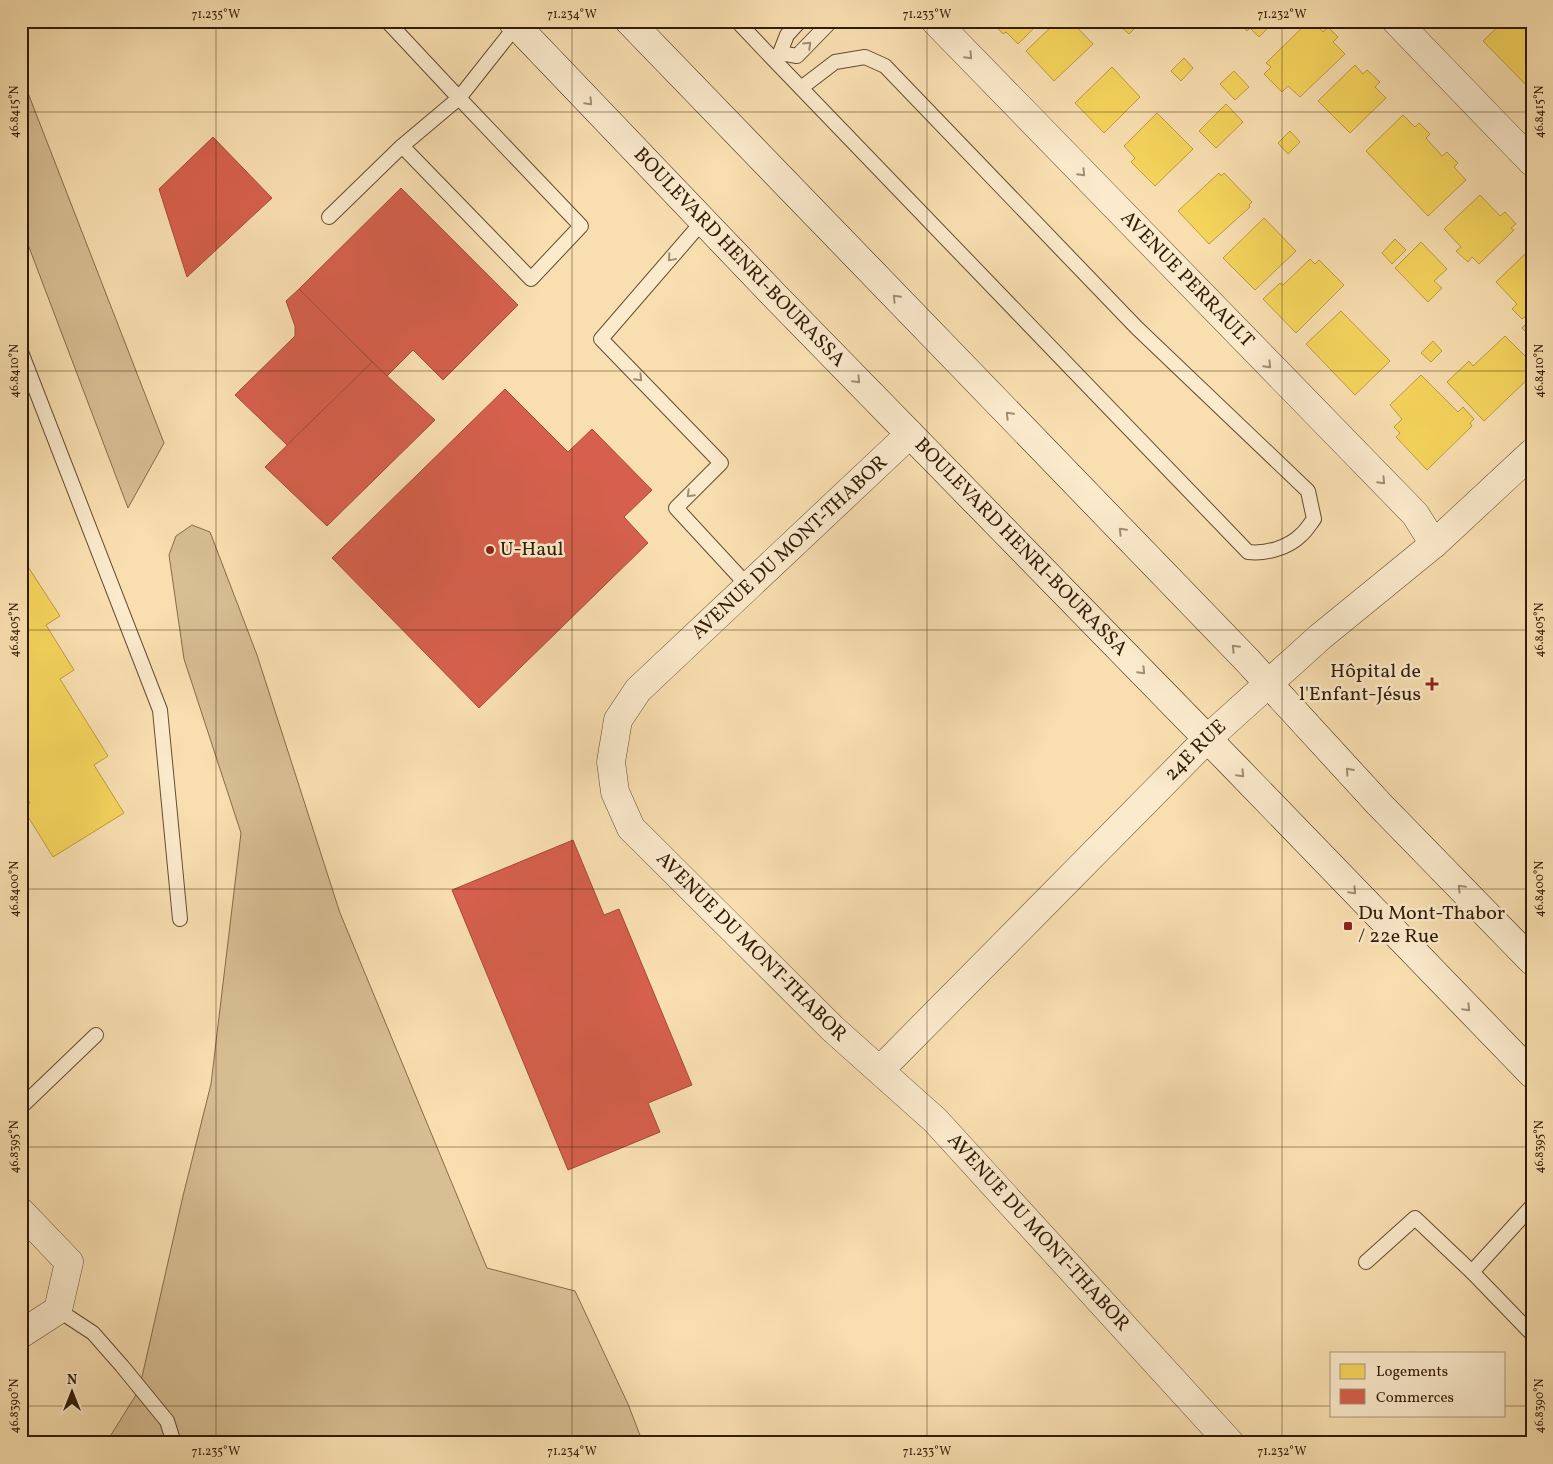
<svg xmlns="http://www.w3.org/2000/svg" width="1553" height="1464" viewBox="0 0 1553 1464" font-family="Vollkorn,serif">
<style>
.green{fill:#d7be93;stroke:#846c4c}
.homes{fill:#f6d55c;stroke:#bb9d42}
.shops{fill:#d6604d;stroke:#a44b38}
.lines{fill:none;stroke-linecap:round;stroke-linejoin:round}
.lane-casing{stroke:#634c30;stroke-width:16}
.street-casing{stroke:#634c30;stroke-width:29}
.secondary-casing{stroke:#311b06;stroke-width:29}
.lane{stroke:#fbeacc;stroke-width:14}
.street{stroke:#fbeacc;stroke-width:28}
.secondary{stroke:#fbeacc;stroke-width:28}
.oneway{stroke:#a08d73}
.ticks{fill:none;stroke:#311b06;stroke-width:1;stroke-opacity:0.45}
.poi-dot{fill:#8f2418;stroke:#fbeacc;stroke-width:2}
.labels{text-anchor:middle;dominant-baseline:central;stroke-width:5;stroke-linejoin:round;paint-order:stroke}
.street-label{font-size:20px;fill:#311b06;stroke:#fbeacc}
.poi-label{font-size:20px;fill:#311b06;stroke:#fbeacc;text-anchor:start}
.neatline{fill:none;stroke:#311b06;stroke-width:2}
.ticks-label{font-size:12px;text-anchor:middle;fill:#311b06}
</style>
<rect width="100%" height="100%" fill="#f9dfb0"/>
<filter id="stains"><feTurbulence type="fractalNoise" baseFrequency=".004" numOctaves="4"/><feColorMatrix values="0 0 0 0 .2 0 0 0 0 .09 0 0 0 0 .02 0 0 0 .5 -.17"/></filter>
<radialGradient id="worn" r=".72"><stop offset=".6" stop-color="#630" stop-opacity="0"/><stop offset="1" stop-color="#630" stop-opacity=".3"/></radialGradient>
<g class="green">
<polygon points="21,75 164,443 128,508 21,226"/>
<polygon points="192,525 210,532 257,655 340,913 487,1268 575,1291 628,1404 643,1443 106,1443 139,1390 183,1196 211,1084 241,833 184,659 169,555 176,536"/>
</g>
<g class="homes">
<polygon points="991,21 1041,21 1018,44 1006,32 1003,34"/>
<polygon points="1057,21 1071,21 1093,44 1054,81 1026,51"/>
<polygon points="1123,21 1142,21 1129,34 1119,25"/>
<polygon points="1238,21 1275,21 1259,37 1250,28 1247,31"/>
<polygon points="1309,21 1313,21 1323,32 1328,27 1338,37 1333,42 1345,54 1300,97 1288,86 1282,92 1264,74 1271,67 1266,63"/>
<polygon points="1504,21 1532,21 1532,91 1483,41"/>
<polygon points="1184,58 1193,68 1181,81 1171,71"/>
<polygon points="1355,65 1363,74 1367,70 1380,82 1375,87 1386,98 1350,133 1318,101"/>
<polygon points="1112,67 1140,97 1104,133 1075,103"/>
<polygon points="1234,71 1249,87 1235,100 1220,84"/>
<polygon points="1226,104 1243,122 1216,148 1199,131"/>
<polygon points="1157,113 1193,149 1155,186 1131,162 1135,158 1124,146"/>
<polygon points="1403,115 1415,127 1419,123 1430,134 1426,138 1442,156 1447,152 1458,163 1454,167 1466,180 1428,216 1366,151"/>
<polygon points="1290,131 1300,142 1288,154 1278,143"/>
<polygon points="1219,173 1221,176 1224,173 1252,202 1249,205 1250,207 1209,244 1178,211"/>
<polygon points="1480,195 1500,216 1505,212 1516,224 1511,228 1514,230 1479,264 1472,257 1468,262 1456,251 1461,247 1444,229"/>
<polygon points="1264,218 1296,251 1255,290 1223,258"/>
<polygon points="1395,239 1406,250 1392,264 1382,253"/>
<polygon points="1421,242 1447,269 1434,281 1442,288 1428,302 1395,268"/>
<polygon points="1527,252 1532,257 1532,338 1522,328 1529,321 1525,317 1522,319 1512,309 1517,304 1496,282"/>
<polygon points="1310,259 1315,264 1319,260 1344,285 1296,333 1263,299 1280,283 1283,285"/>
<polygon points="1341,311 1390,361 1355,395 1306,344"/>
<polygon points="1505,336 1532,363 1532,375 1484,421 1447,382 1469,361 1473,366"/>
<polygon points="1433,341 1442,351 1431,362 1421,353"/>
<polygon points="1421,375 1458,412 1463,407 1474,419 1470,423 1472,426 1427,470 1396,437 1400,433 1394,427 1402,419 1390,405"/>
<polygon points="21,556 60,616 46,625 74,670 60,679 108,756 94,765 124,813 53,857 22,807 30,803 21,789"/>
</g>
<g class="shops">
<polygon points="213,137 272,198 187,277 159,189"/>
<polygon points="401,188 518,305 443,380 413,350 387,376 299,289"/>
<polygon points="299,289 372,362 287,445 235,395 295,336 295,326 286,301"/>
<polygon points="372,362 435,420 327,526 265,467"/>
<polygon points="505,389 568,452 592,429 652,490 624,517 648,543 479,708 332,558"/>
<polygon points="573,840 604,915 619,909 692,1085 648,1103 660,1132 568,1170 452,890"/>
</g>
<g class="lines">
<defs>
<g id="lane">
<polyline points="387,21 459,98 516,26"/>
<path d="M737,21L774,60L1248,552C1266,554 1288,548 1301,535C1306,531 1310,524 1314,519L1308,491L1137,328L885,66L865,57L835,62L801,88"/>
<polyline points="780,53 797,56 831,21"/>
<polyline points="774,59 780,53 787,35 800,21"/>
<polyline points="329,217 402,146 459,98 581,226 531,279 402,146"/>
<polyline points="703,221 601,339 721,463 676,508 748,586"/>
<polyline points="21,352 160,710 180,919"/>
<polyline points="21,1107 96,1035"/>
<polyline points="1366,1262 1415,1218 1472,1272 1532,1206"/>
<polyline points="1472,1272 1532,1334"/>
<polyline points="58,1310 93,1333 122,1366 167,1421 174,1443"/>
</g>
<g id="street">
<path id="s1" d="M935,21L1415,514L1434,544"/>
<polyline points="1396,21 1532,162"/>
<path id="s2" d="M910,434L638,690L618,720L611,762L615,792L631,828L833,1029L935,1120L1230,1443"/>
<path id="s3" d="M880,1070L1207,739L1320,637L1434,544L1532,453"/>
<polyline points="21,1212 69,1262 58,1310 21,1334"/>
</g>
<g id="secondary">
<path id="s4" d="M512,21L774,295L1235,767L1532,1074"/>
<polyline points="629,21 1246,659 1379,804 1532,961"/>
</g>
</defs>
<use href="#lane" class="lane-casing"/>
<use href="#street" class="street-casing"/>
<use href="#secondary" class="secondary-casing"/>
<use href="#lane" class="lane"/>
<use href="#street" class="street"/>
<use href="#secondary" class="secondary"/>
</g>
<defs><path id="oneway-chevron" d="M-2-3.5L2.5 0L-2 3.5" fill="none" stroke-width="1.6" stroke-linecap="round" stroke-linejoin="round" transform="scale(1.25)"/></defs>
<g class="oneway">
<use href="#oneway-chevron" transform="translate(808 45) rotate(-44)"/>
<use href="#oneway-chevron" transform="translate(969 56) rotate(46)"/>
<use href="#oneway-chevron" transform="translate(589 102) rotate(46)"/>
<use href="#oneway-chevron" transform="translate(1082 173) rotate(46)"/>
<use href="#oneway-chevron" transform="translate(671 258) rotate(131)"/>
<use href="#oneway-chevron" transform="translate(896 298) rotate(-134)"/>
<use href="#oneway-chevron" transform="translate(1268 365) rotate(46)"/>
<use href="#oneway-chevron" transform="translate(639 378) rotate(46)"/>
<use href="#oneway-chevron" transform="translate(857 380) rotate(46)"/>
<use href="#oneway-chevron" transform="translate(1009 415) rotate(-134)"/>
<use href="#oneway-chevron" transform="translate(1382 481) rotate(46)"/>
<use href="#oneway-chevron" transform="translate(690 494) rotate(135)"/>
<use href="#oneway-chevron" transform="translate(1122 531) rotate(-134)"/>
<use href="#oneway-chevron" transform="translate(1235 648) rotate(-134)"/>
<use href="#oneway-chevron" transform="translate(1142 671) rotate(46)"/>
<use href="#oneway-chevron" transform="translate(1349 771) rotate(-132)"/>
<use href="#oneway-chevron" transform="translate(1241 774) rotate(47)"/>
<use href="#oneway-chevron" transform="translate(1461 888) rotate(-134)"/>
<use href="#oneway-chevron" transform="translate(1353 891) rotate(46)"/>
<use href="#oneway-chevron" transform="translate(1467 1008) rotate(46)"/>
</g>
<path class="ticks" d="M216,21V1443M572,21V1443M927,21V1443M1282,21V1443M21,112H1532M21,371H1532M21,630H1532M21,889H1532M21,1147H1532M21,1406H1332M1504,1406H1532"/>
<g class="poi-dot">
<circle cx="490" cy="550" r="5"/>
<path d="M1429.5 676.5h5v5h5v5h-5v5h-5v-5h-5v-5h5z"/>
<rect x="1343" y="921" width="10" height="10" rx="2.5"/>
</g>
<g class="labels">
<g class="street-label">
<text stroke="none"><textPath href="#s4" startOffset="328">BOULEVARD HENRI-BOURASSA</textPath></text>
<text stroke="none"><textPath href="#s1" startOffset="361">AVENUE PERRAULT</textPath></text>
<text transform="translate(790 548) rotate(-43)">AVENUE DU MONT-THABOR</text>
<text stroke="none"><textPath href="#s4" startOffset="732">BOULEVARD HENRI-BOURASSA</textPath></text>
<text stroke="none"><textPath href="#s3" startOffset="449">24E RUE</textPath></text>
<text stroke="none"><textPath href="#s2" startOffset="691">AVENUE DU MONT-THABOR</textPath></text>
<text stroke="none"><textPath href="#s2" startOffset="1096">AVENUE DU MONT-THABOR</textPath></text>
</g>
<g class="poi-label">
<text x="500" y="550">U-Haul</text>
<text x="1421" y="672" text-anchor="end">Hôpital de<tspan x="1421" dy="23">l'Enfant-Jésus</tspan></text>
<text x="1358" y="914">Du Mont-Thabor<tspan x="1358" dy="23">/ 22e Rue</tspan></text>
</g>
</g>
<rect width="1553" height="1464" fill="none" stroke="#f9dfb0" stroke-width="55"/>
<rect x="1330" y="1352" width="175" height="65" fill="#fbeacc" stroke="#aa977d"/>
<rect x="1340" y="1364" width="25" height="15" fill="#f6d55c" stroke="#aa977d"/>
<text x="1376" y="1376" font-size="15" fill="#311b06">Logements</text>
<rect x="1340" y="1389" width="25" height="15" fill="#d6604d" stroke="#aa977d"/>
<text x="1376" y="1402" font-size="15" fill="#311b06">Commerces</text>
<g transform="translate(72 1392)" stroke="#fbeacc" stroke-width="4" paint-order="stroke">
<path d="M0-4L9 19L0 12L-9 19Z" fill="#311b06"/>
<text y="-8" font-size="14" font-weight="bold" text-anchor="middle" fill="#311b06">N</text>
</g>
<rect x="28" y="28" width="1498" height="1408" class="neatline"/>
<g class="ticks-label">
<text x="216" y="18">71.235°W</text>
<text x="572" y="18">71.234°W</text>
<text x="927" y="18">71.233°W</text>
<text x="1282" y="18">71.232°W</text>
<text transform="translate(14 112) rotate(-90)" y="4">46.8415°N</text>
<text transform="translate(1539 112) rotate(-90)" y="4">46.8415°N</text>
<text transform="translate(14 371) rotate(-90)" y="4">46.8410°N</text>
<text transform="translate(1539 371) rotate(-90)" y="4">46.8410°N</text>
<text transform="translate(14 630) rotate(-90)" y="4">46.8405°N</text>
<text transform="translate(1539 630) rotate(-90)" y="4">46.8405°N</text>
<text transform="translate(14 889) rotate(-90)" y="4">46.8400°N</text>
<text transform="translate(1539 889) rotate(-90)" y="4">46.8400°N</text>
<text transform="translate(14 1147) rotate(-90)" y="4">46.8395°N</text>
<text transform="translate(1539 1147) rotate(-90)" y="4">46.8395°N</text>
<text transform="translate(14 1406) rotate(-90)" y="4">46.8390°N</text>
<text transform="translate(1539 1406) rotate(-90)" y="4">46.8390°N</text>
<text x="216" y="1455">71.235°W</text>
<text x="572" y="1455">71.234°W</text>
<text x="927" y="1455">71.233°W</text>
<text x="1282" y="1455">71.232°W</text>
</g>
<rect width="100%" height="100%" filter="url(#stains)"/>
<rect width="100%" height="100%" fill="url(#worn)"/>
</svg>
